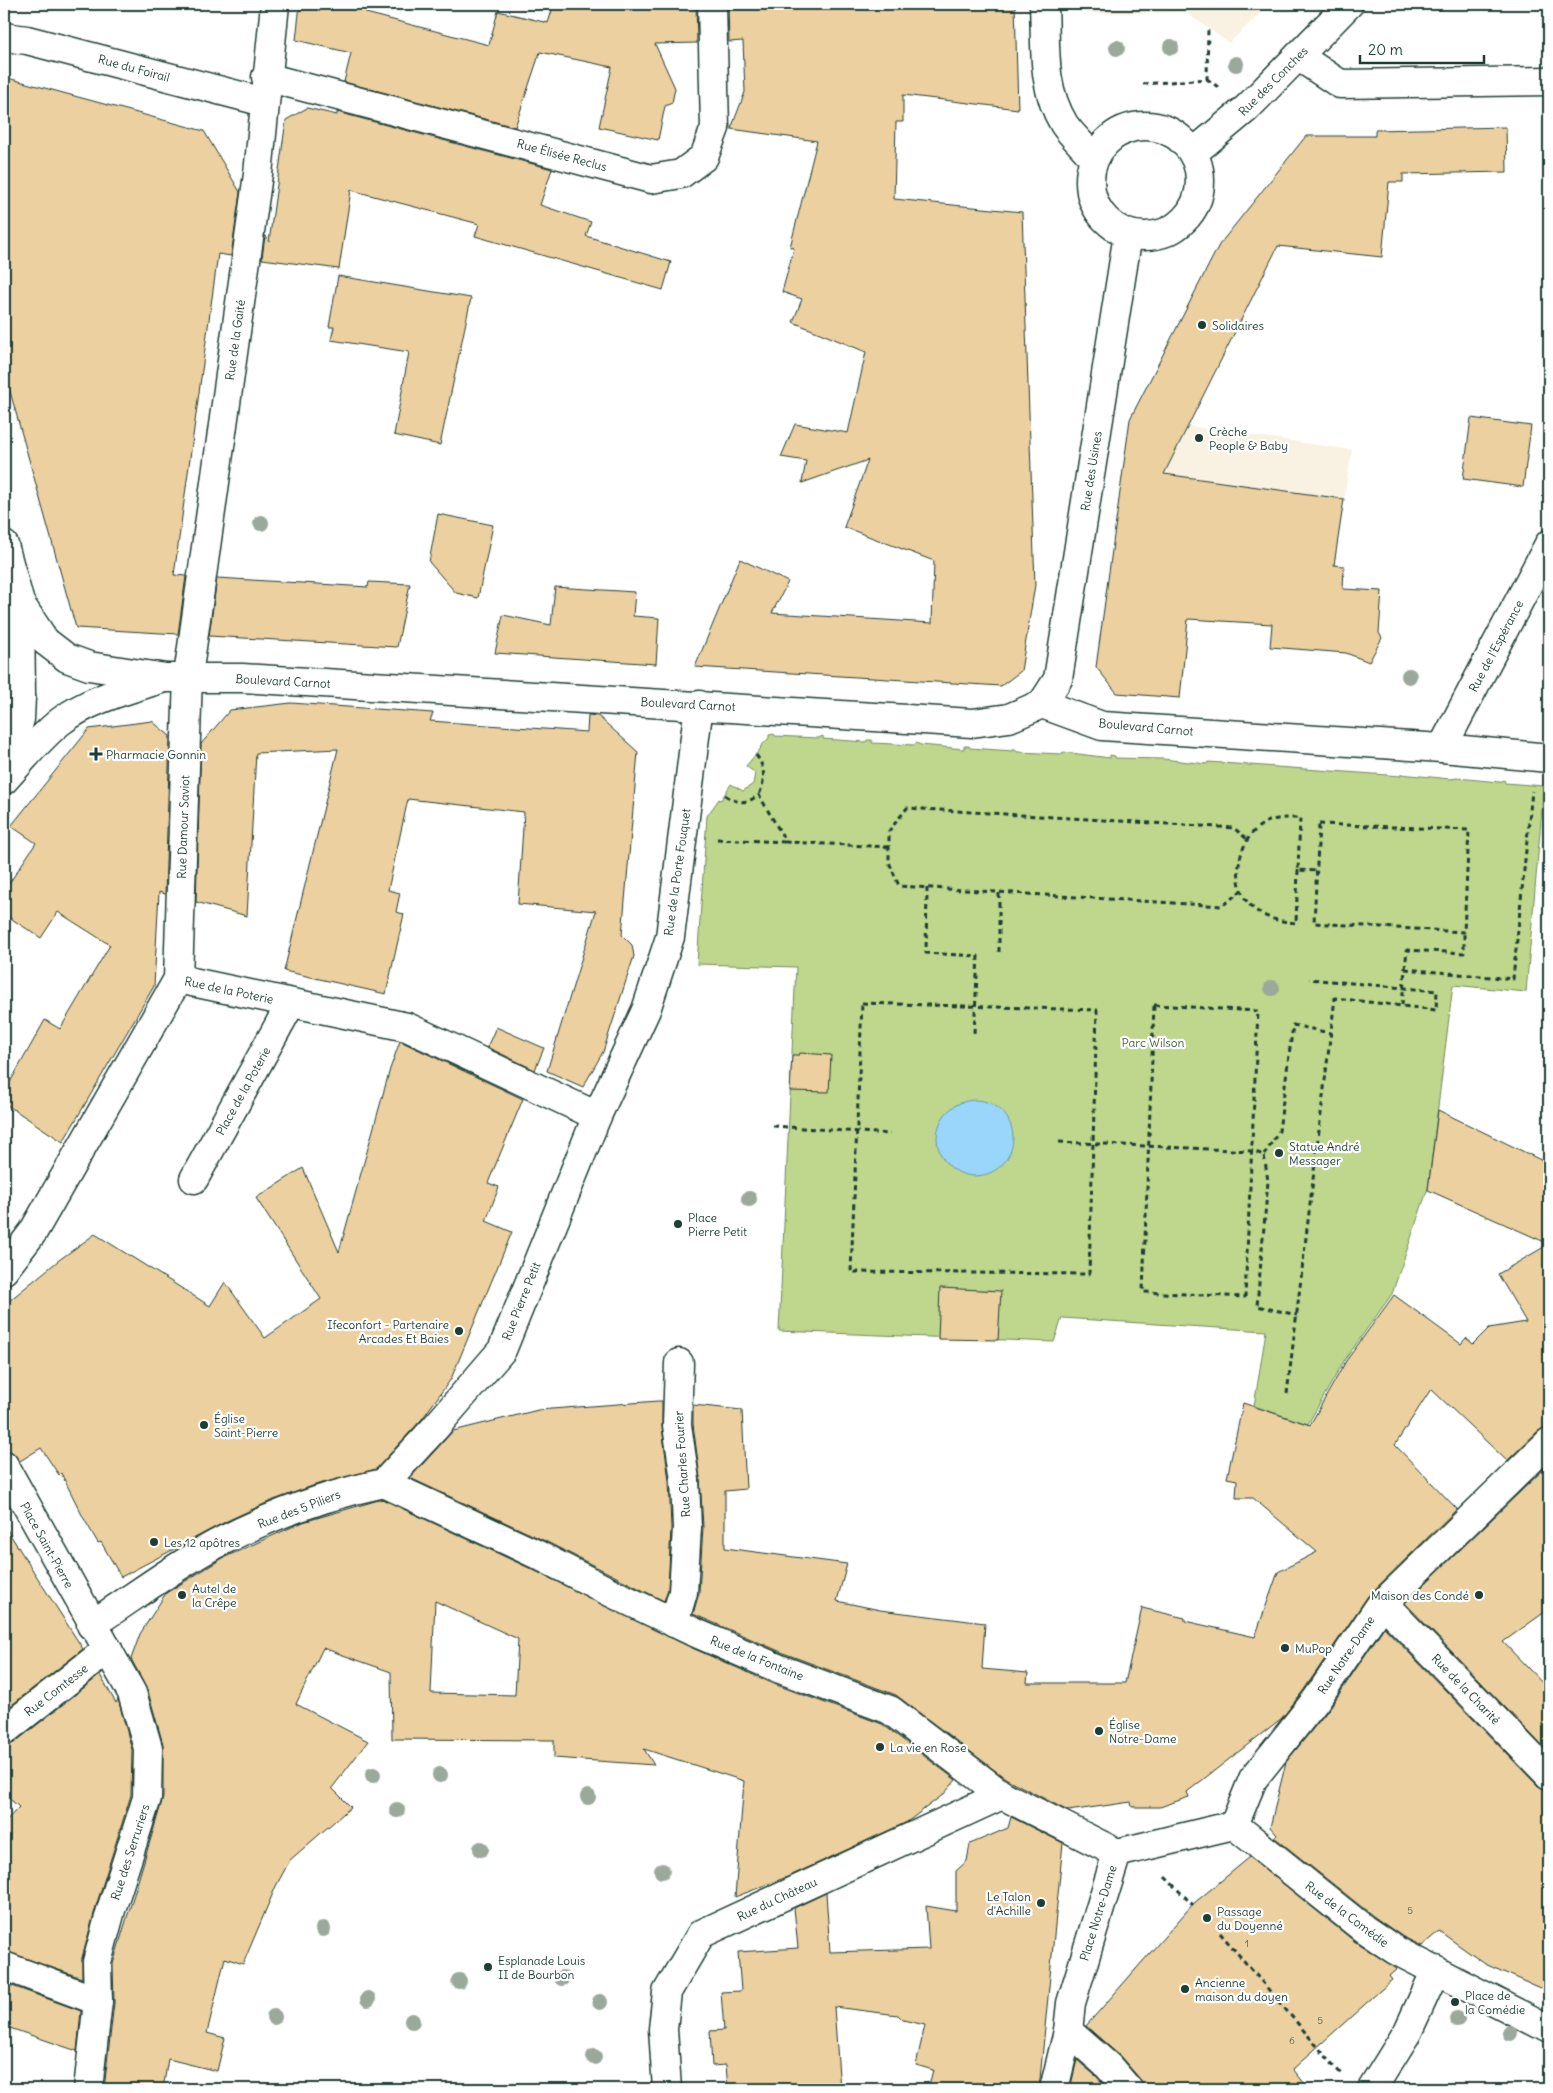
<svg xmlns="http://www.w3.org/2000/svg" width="1553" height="2093" viewBox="0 0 1553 2093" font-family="Delius,sans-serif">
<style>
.built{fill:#f9f1e2}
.green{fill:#bfd68d;stroke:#6f8a60}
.water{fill:#9ad6fb;stroke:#6999ab}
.building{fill:#ecd0a0;stroke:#1f3d34;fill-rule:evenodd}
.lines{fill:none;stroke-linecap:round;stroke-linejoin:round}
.minor-casing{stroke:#1f3d34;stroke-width:31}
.major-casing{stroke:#1f3d34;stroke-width:31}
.path{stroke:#1f3d34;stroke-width:3;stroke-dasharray:5 4;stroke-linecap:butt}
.minor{stroke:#fff;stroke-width:28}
.major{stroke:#fff;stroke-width:28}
.tree{fill:#9aa99b}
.poi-dot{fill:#1f3d34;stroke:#fff;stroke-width:2}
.labels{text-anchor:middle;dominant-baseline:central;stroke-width:4.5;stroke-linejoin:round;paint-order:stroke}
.number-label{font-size:10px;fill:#52624f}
.street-label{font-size:12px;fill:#1f3d34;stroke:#fff}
.poi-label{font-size:12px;fill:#1f3d34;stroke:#fff;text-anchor:start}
.park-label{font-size:12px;fill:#47634a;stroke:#fff}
</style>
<rect width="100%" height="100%" fill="#fff"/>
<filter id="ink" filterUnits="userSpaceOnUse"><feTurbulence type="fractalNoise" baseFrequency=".02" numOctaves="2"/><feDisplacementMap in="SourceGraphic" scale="10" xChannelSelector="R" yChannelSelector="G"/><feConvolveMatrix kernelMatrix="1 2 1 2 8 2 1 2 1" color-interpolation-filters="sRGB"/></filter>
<g filter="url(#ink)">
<g class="built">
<polygon points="1087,4 1270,4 1229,43 1185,12 1088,14"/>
<polygon points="1174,333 1188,426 1352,450 1344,499 1116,521 1130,419"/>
</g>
<polygon class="green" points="774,734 775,736 818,738 823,736 823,739 866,742 867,740 872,740 872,743 915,745 916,743 921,745 964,749 964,746 969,746 970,748 1013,751 1013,749 1018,752 1062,754 1063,752 1110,758 1110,755 1115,756 1115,758 1163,759 1207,764 1208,762 1401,776 1401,774 1450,779 1457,778 1499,782 1504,780 1505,783 1544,786 1526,992 1453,985 1428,1188 1392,1294 1344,1361 1308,1424 1254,1406 1266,1331 1062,1318 1054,1342 779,1331 796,967 697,964 707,816 719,799 721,800 731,784 743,791 753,784 755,773 746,766 761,748 760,747 769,738 769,735"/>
<circle class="water" cx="975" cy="1138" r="38"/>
<g class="building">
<polygon points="300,4 368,4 366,13 489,45 498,11 548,23 554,4 696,4 697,43 655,44 675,88 672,103 665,106 658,140 599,127 612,67 540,52 515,127 344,82 351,53 296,40"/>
<polygon points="728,4 1015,4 1018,109 903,95 903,122 896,122 894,199 1022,212 1035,585 1021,671 1001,686 695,667 740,559 788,582 772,613 932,623 934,561 844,527 868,460 802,483 806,461 781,457 795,424 848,433 866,352 793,322 802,299 782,292 794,248 790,247 817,141 731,129 745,92 743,41 729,42"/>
<polygon points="4,77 204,131 240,192 231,256 218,254 174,575 186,576 178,634 76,628 4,370"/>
<polygon points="307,108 337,115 337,112 552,169 540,205 591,222 586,236 671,262 663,290 475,236 479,224 351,190 339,269 262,259 265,235 269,242 286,120"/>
<polygon points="1506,127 1507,172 1403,174 1403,182 1389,182 1382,257 1278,246 1164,474 1344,499 1334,565 1344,566 1343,589 1382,591 1379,633 1382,638 1369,662 1346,653 1270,647 1272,624 1188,619 1180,698 1117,693 1096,667 1130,419 1219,245 1306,136 1375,136 1375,130"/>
<polygon points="338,276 471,298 440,445 394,435 409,352 331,340 334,327 329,327"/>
<polygon points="1471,418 1531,426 1523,487 1463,479"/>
<polygon points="438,514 493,525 478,598 456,593 429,562"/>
<polygon points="217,578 368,587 369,582 410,584 397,647 209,636"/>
<polygon points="555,587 635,592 633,616 659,618 656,664 495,653 503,615 551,625"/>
<polygon points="291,703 433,713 430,721 587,732 588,715 598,716 638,752 622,935 632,945 634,956 603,1052 583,1087 547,1071 596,911 518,904 524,812 408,799 388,890 400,893 396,912 404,914 386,994 284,971 338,749 256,753 247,916 196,902 201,744 230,710"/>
<polygon points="152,721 170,736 165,894 159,892 154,986 63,1142 4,1103 4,1093 45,1020 60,1029 110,945 58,912 41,938 4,914 4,891 36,843 11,826 89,729"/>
<polygon points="496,1027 544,1048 535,1070 487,1047"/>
<polygon points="400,1041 523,1099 488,1183 499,1187 486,1221 512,1232 451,1379 422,1419 376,1469 315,1485 271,1501 229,1520 121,1577 101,1542 98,1543 83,1517 61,1473 59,1475 41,1448 20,1461 12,1452 4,1449 4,1305 59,1260 95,1234 210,1306 225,1282 265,1338 321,1299 256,1198 303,1168 339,1252 390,1069"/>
<polygon points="800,1053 831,1055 829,1092 790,1091 792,1055 799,1055"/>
<polygon points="1438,1110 1549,1164 1549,1244 1428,1190"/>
<polygon points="1549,1244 1549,1427 1538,1431 1507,1461 1431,1389 1395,1445 1457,1509 1368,1596 1303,1691 1282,1718 1187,1792 1189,1797 1160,1807 1132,1807 1131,1802 1068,1811 1005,1778 896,1695 786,1654 693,1614 699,1593 703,1527 700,1478 693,1424 693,1405 742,1410 746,1489 725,1491 725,1548 847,1564 837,1601 880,1610 985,1623 982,1669 1028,1673 1027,1683 1125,1683 1142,1608 1185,1618 1185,1621 1255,1637 1278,1572 1317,1552 1253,1498 1236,1498 1237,1480 1227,1478 1243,1403 1310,1425 1346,1361 1394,1295 1461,1344 1466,1338 1473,1344 1489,1328 1526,1322 1498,1274"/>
<polygon points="940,1288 1001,1291 998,1340 938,1339"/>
<polygon points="658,1401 662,1401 662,1427 669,1481 671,1528 668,1589 664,1601 543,1540 410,1478 453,1431 538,1410"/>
<polygon points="1549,1464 1549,1609 1503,1642 1549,1690 1549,1753 1405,1603"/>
<path d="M382,1499L529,1568L690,1647L774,1684L882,1724L956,1780L944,1794L907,1822L792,1875L735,1897L744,1781L644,1749L654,1765L554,1758V1740L392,1739L391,1672L323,1648L296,1704L368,1741L332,1788L351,1807L290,1860L276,1886L243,1964L225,1958L207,2033L225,2038L217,2071L168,2059L163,2089H104L114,2003L113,1964L163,1798V1744L147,1688L131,1659L140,1634L166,1593L223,1558L303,1522ZM435,1601L518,1639L515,1695L431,1693Z"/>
<polygon points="4,1525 83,1649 4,1711"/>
<polygon points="1384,1627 1538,1786 1549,1790 1549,1992 1485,1964 1439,1931 1422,1946 1403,1937 1373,1916 1274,1837 1277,1835 1270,1827 1286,1762 1329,1709"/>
<polygon points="100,1675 116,1703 118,1699 132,1750 131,1795 96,1906 82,1958 82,1978 4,1951 4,1823 19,1807 4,1794 4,1746 14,1743"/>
<polygon points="1011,1817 1063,1843 1039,2089 928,2089 933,2070 916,2065 925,2025 903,2020 898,2015 834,2007 840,2089 728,2089 726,2065 712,2066 710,2031 724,2030 721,1992 741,1991 738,1952 798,1948 794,1908 826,1893 830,1952 929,1949 926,1906 956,1911 956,1871 967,1861 970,1844 1008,1828"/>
<polygon points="1250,1857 1354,1941 1397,1969 1389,1976 1392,1980 1293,2069 1309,2089 1143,2089 1140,2079 1120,2056 1086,2026 1193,1904"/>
<polygon points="4,1983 81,2011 77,2051 4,2026"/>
<polygon points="1077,2060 1097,2077 1108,2089 1070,2089"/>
</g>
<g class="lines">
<defs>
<g id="minor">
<path d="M1044,4C1046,46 1041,86 1064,124C1072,136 1085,147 1094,159"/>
<polyline points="4,37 27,40 264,102"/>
<polyline points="1298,56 1340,84 1549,81"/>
<polyline points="266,77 651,179 681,174 704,157 715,128 712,4"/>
<circle cx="1145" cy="181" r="55"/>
<polyline points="1193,153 1247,108 1349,4"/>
<polyline points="20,603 45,641 67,658 89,666 166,678 242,678 972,723 1009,718 1042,704 1102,726 1442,748 1549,758"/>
<polyline points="4,667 21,697"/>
<polyline points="1042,704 1058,679 1128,234"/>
<polyline points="1442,748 1549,544"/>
<path d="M4,780C22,761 40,737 61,721C90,699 127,690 161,679"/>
<polyline points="178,979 407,1027 597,1116"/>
<polyline points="194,1179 291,1003"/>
<polyline points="4,1270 33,1232 178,979 188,676 258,174 275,4"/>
<polyline points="4,1465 132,1693 148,1748 147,1798 111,1910 97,1962 98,2001 88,2089"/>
<polyline points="384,1483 434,1429 502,1350 597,1116 646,1010 670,937 699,705"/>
<polyline points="384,1483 536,1554 612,1593 696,1633 780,1669 890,1710 1002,1795 1117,1853"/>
<polyline points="1383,1603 1549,1775"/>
<polyline points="674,1623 683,1592 687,1528 685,1480 677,1425 679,1363"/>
<path d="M91,1625C133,1598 173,1567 216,1544C269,1516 326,1495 384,1483"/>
<polyline points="4,1731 108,1649"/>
<polyline points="1234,1825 1253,1779 1316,1700 1379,1607 1549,1442"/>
<polyline points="1234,1825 1364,1929 1395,1950 1549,2029"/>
<polyline points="1117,1853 1234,1825"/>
<polyline points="4,1966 98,2001"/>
<polyline points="1068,2031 1108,2066 1128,2089"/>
<polyline points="667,2089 663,2029 667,1992 701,1934 1002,1795"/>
<polyline points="1054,2089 1068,2031 1071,2003 1117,1853"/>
<polyline points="1372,2089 1408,2031 1436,1970"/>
</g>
<polyline id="major" points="4,545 20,603 21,697 20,719 4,773"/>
</defs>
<use href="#minor" class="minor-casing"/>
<use href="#major" class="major-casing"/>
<g class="path">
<polyline points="1207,79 1218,87"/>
<polyline points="1143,84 1207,79 1208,28"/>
<path d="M756,755C766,768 765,781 759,795"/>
<path d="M725,795C738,804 746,804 759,795L786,842L889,847"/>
<polygon points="1319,824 1469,830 1464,932 1314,923"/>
<polyline points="717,839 786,842"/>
<path d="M1298,870L1296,923C1280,921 1266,919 1253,908C1230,889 1236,843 1260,826C1272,817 1286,818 1300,818L1298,870L1317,871"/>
<polyline points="927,888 926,953 978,956 974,1033"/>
<polyline points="1242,890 1222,906 899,886 889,862 889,831 907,808 1234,828 1248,840"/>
<polyline points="999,893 999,954"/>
<polyline points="1405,969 1407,950 1464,953 1464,932"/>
<polygon points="862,1003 1097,1010 1089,1274 851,1272"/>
<polygon points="1154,1005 1258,1011 1245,1297 1143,1292"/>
<polyline points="1402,1005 1405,969 1513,979 1532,791"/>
<polyline points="773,1126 890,1134"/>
<polyline points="1059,1142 1252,1151 1264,1155 1268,1181 1257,1306 1297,1315"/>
<polyline points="1264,1155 1279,1131 1293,1025 1330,1033"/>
<polyline points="1287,1394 1335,998 1436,1010 1437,991 1309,979"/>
<polyline points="1165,1877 1193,1905"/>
<polyline points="1220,1933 1341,2074"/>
</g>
<use href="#minor" class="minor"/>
<use href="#major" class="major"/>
</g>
<g class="tree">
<circle cx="1171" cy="47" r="8"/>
<circle cx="1117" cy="48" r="8"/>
<circle cx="1236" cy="64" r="8"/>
<circle cx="261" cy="523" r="8"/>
<circle cx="1409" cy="676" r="8"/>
<circle cx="1272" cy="988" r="8"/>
<circle cx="749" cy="1199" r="8"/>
<circle cx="373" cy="1775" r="8"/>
<circle cx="440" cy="1775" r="8"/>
<circle cx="588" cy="1797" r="8"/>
<circle cx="397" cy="1810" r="8"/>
<circle cx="481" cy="1849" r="8"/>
<circle cx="662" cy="1871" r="8"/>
<circle cx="323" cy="1929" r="8"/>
<circle cx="562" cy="1978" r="8"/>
<circle cx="459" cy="1981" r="8"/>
<circle cx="368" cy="1999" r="8"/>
<circle cx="600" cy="2002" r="8"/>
<circle cx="274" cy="2017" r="8"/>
<circle cx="1457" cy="2019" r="8"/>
<circle cx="412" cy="2021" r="8"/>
<circle cx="1510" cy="2033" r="8"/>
<circle cx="594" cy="2057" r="8"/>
</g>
</g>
<g class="poi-dot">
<circle cx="1202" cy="325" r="5"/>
<circle cx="1199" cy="438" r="5"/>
<path d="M93.5 746.5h5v5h5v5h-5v5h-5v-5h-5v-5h5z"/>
<circle cx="1279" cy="1153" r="5"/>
<circle cx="678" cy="1224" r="5"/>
<circle cx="459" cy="1331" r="5"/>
<circle cx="204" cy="1425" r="5"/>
<circle cx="154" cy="1542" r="5"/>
<circle cx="182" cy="1595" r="5"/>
<circle cx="1479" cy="1595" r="5"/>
<circle cx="1285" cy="1648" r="5"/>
<circle cx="1099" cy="1731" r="5"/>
<circle cx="880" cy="1747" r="5"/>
<circle cx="1041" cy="1903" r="5"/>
<circle cx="1207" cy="1918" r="5"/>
<circle cx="488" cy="1967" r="5"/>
<circle cx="1185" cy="1989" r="5"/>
<circle cx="1455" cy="2002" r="5"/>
</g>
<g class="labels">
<g class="number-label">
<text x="1410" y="1910">5</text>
<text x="1247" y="1943">1</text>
<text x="1320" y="2020">5</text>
<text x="1292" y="2040">6</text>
</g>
<g class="street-label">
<text transform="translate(134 68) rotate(15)">Rue du Foirail</text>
<text transform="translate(1273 81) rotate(-45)">Rue des Conches</text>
<text transform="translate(562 155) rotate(15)">Rue Élisée Reclus</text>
<text transform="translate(235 340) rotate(-82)">Rue de la Gaité</text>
<text transform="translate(1091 471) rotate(-81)">Rue des Usines</text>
<text transform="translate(1496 646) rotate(-62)">Rue de l'Espérance</text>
<text transform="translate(283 681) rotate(3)">Boulevard Carnot</text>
<text transform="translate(688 704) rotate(3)">Boulevard Carnot</text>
<text transform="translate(1146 727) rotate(5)">Boulevard Carnot</text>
<text transform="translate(183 827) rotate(-88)">Rue Damour Saviot</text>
<text transform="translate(677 872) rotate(-82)">Rue de la Porte Fouquet</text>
<text transform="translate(229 990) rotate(12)">Rue de la Poterie</text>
<text transform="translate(243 1091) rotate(-61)">Place de la Poterie</text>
<text transform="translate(521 1301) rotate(-68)">Rue Pierre Petit</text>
<text transform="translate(682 1464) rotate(-94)">Rue Charles Fourier</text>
<text transform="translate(299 1509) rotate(-21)">Rue des 5 Piliers</text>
<text transform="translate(47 1545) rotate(61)">Place Saint-Pierre</text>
<text transform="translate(1346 1655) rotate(-56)">Rue Notre-Dame</text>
<text transform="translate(757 1658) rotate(22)">Rue de la Fontaine</text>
<text transform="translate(1466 1689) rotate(46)">Rue de la Charité</text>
<text transform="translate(56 1690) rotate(-38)">Rue Comtesse</text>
<text transform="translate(130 1852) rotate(-72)">Rue des Serruriers</text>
<text transform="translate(777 1899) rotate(-25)">Rue du Château</text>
<text transform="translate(1098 1913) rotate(-73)">Place Notre-Dame</text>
<text transform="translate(1347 1914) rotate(37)">Rue de la Comédie</text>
</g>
<g class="poi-label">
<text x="1212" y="325">Solidaires</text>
<text x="1209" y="431">Crèche<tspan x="1209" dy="14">People &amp; Baby</tspan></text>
<text x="106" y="754">Pharmacie Gonnin</text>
<text x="1289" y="1146">Statue André<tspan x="1289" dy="14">Messager</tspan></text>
<text x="688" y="1217">Place<tspan x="688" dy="14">Pierre Petit</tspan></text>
<text x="449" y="1324" text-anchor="end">Ifeconfort - Partenaire<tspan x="449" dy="14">Arcades Et Baies</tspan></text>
<text x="214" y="1418">Église<tspan x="214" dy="14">Saint-Pierre</tspan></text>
<text x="164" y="1542">Les 12 apôtres</text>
<text x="192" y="1588">Autel de<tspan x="192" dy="14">la Crêpe</tspan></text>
<text x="1469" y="1595" text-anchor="end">Maison des Condé</text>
<text x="1295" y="1648">MuPop</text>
<text x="1109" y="1724">Église<tspan x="1109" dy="14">Notre-Dame</tspan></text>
<text x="890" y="1747">La vie en Rose</text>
<text x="1031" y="1896" text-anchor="end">Le Talon<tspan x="1031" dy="14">d'Achille</tspan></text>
<text x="1217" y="1911">Passage<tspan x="1217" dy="14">du Doyenné</tspan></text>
<text x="498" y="1960">Esplanade Louis<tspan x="498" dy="14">II de Bourbon</tspan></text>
<text x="1195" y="1982">Ancienne<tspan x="1195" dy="14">maison du doyen</tspan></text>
<text x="1465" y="1995">Place de<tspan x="1465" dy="14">la Comédie</tspan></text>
</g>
<g class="park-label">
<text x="1153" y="1042">Parc Wilson</text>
</g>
</g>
<rect width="1553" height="2093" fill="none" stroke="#fff" stroke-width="20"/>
<rect x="10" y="10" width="1533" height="2073" fill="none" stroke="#1f3d34" stroke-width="2" filter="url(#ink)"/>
<path d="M1360 55v8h124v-8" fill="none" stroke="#1f3d34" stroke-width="2.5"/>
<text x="1368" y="55" font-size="15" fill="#1f3d34" stroke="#ffffff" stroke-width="4" paint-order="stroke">20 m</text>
</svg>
